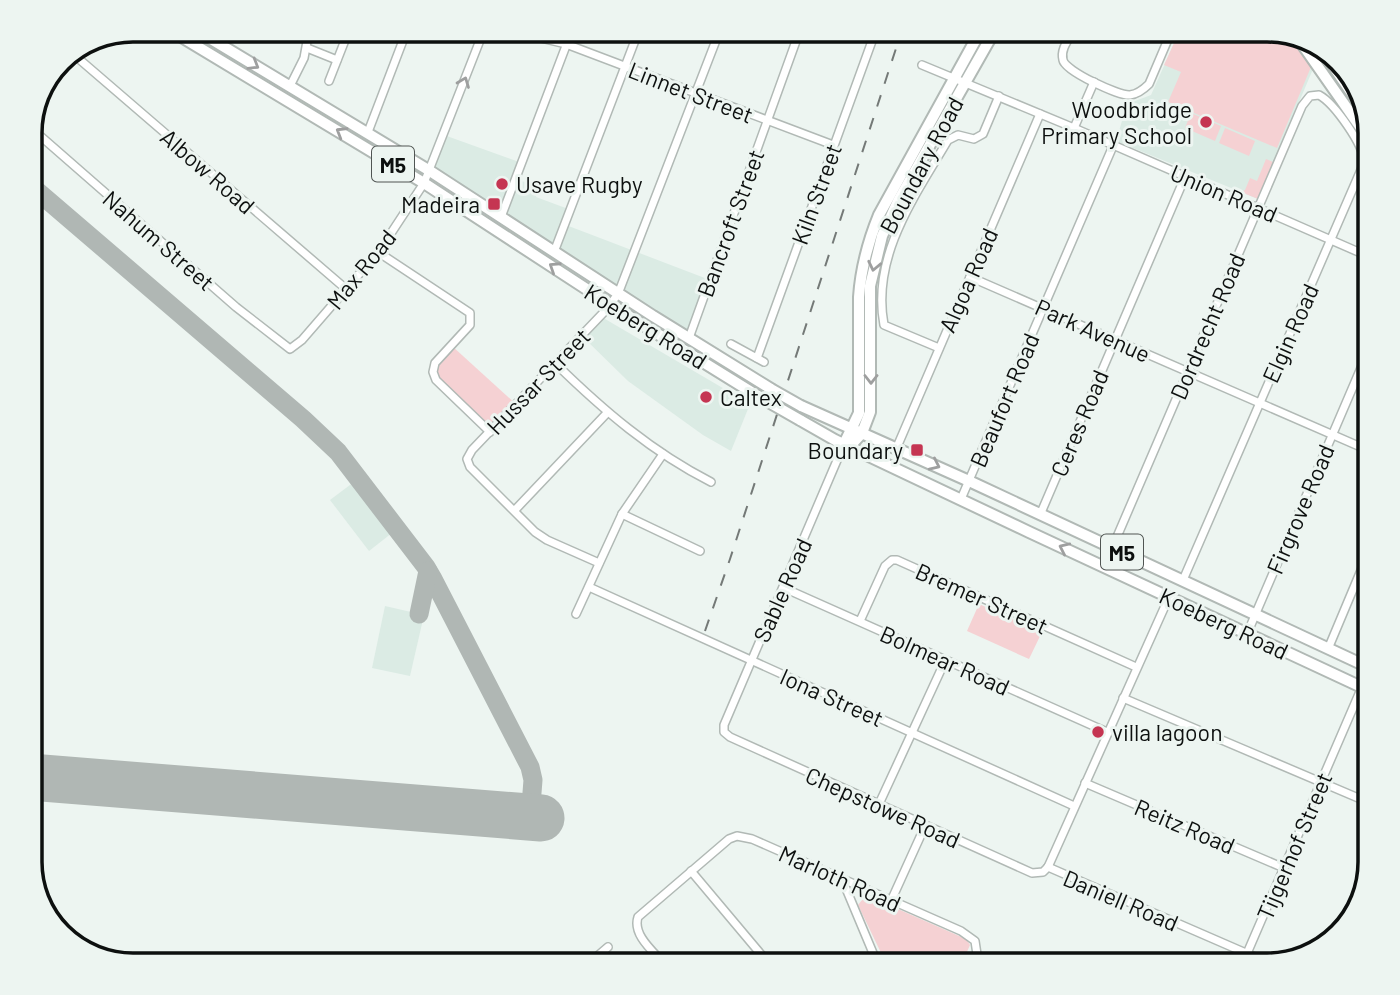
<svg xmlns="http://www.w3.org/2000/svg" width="1400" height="995" viewBox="0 0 1400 995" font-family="Barlow,sans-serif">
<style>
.built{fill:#dbebe4}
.green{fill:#f5d1d3}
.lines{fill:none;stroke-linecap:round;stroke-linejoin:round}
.taxiway{stroke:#b0b7b4;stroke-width:19}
.runway{stroke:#b0b7b4;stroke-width:47}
.minor-casing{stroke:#b1b9b5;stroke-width:10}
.secondary-casing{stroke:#b1b9b5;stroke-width:14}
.primary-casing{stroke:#b1b9b5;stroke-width:14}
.minor{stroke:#fff;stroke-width:7}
.secondary{stroke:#fff;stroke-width:10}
.primary{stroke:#fff;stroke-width:10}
.rail{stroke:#747977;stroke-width:2;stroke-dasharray:12 12;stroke-linecap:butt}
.primary-bridge-casing{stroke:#b1b9b5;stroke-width:14;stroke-linecap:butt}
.primary-bridge{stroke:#fff;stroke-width:10}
.oneway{stroke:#9e9f9f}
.poi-dot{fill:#c53552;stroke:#edf5f1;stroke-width:2.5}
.labels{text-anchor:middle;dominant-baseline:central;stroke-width:6;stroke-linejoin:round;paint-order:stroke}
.shield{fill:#edf5f1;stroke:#505553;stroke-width:2}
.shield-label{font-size:21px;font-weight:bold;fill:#0d100f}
.street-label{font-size:23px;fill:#0d100f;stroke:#edf5f1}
.poi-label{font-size:23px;fill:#0d100f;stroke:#edf5f1;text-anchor:end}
.rim{fill:none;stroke:#0d100f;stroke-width:3.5}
</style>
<rect width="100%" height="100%" fill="#edf5f1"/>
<g class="built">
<polygon points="1180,30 1267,30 1291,38 1313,69 1258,199 1116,141 1127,104 1151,95"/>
<polygon points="444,135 522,163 516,179 539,187 536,197 571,210 566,225 710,280 689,338 430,171"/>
<polygon points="600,316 750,404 731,451 703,435 628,381 582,336"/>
<polygon points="358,479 397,529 369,551 330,500"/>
<polygon points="385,606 424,615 410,676 372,668"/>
</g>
<g class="green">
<polygon points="1180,30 1267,30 1291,38 1311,67 1277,148 1168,102 1181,72 1164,65"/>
<polygon points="1191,113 1221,126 1215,141 1185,128"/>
<polygon points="1225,128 1255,141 1249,156 1219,143"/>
<polygon points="1266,159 1273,162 1258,199 1241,192 1245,190 1250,178 1257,181"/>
<polygon points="452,346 517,405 489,431 435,380 434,367"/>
<polygon points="979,604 1042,632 1029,659 967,631"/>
<polygon points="866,895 966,939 970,945 966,954 922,957 892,965 884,959 858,905"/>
</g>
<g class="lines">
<g class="taxiway">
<polyline points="30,185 303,419 338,452 426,567 433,579 530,767 533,780 530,818"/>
<polyline points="419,614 428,571"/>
</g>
<polyline class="runway" points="30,777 541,818"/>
<defs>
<g id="minor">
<polyline points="508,30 566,44 833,145"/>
<path d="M1074,30C1069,39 1060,49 1063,60C1065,71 1119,96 1130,95C1138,94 1144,89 1149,84L1172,30"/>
<polyline points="307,48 337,60"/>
<polyline points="72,53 346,289"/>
<polyline points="922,65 1074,128 1370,257"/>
<polyline points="329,81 349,30"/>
<polyline points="290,86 304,58 309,30"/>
<polyline points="30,127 236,307 290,349 302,340 380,250 424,183 484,30"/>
<polyline points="1074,128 1094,82"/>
<polyline points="368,132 407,30"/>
<polyline points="501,217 572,30"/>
<polyline points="378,252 470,313 470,325 435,363 433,372 436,380 490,432"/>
<polyline points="554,252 639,30"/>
<polyline points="970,277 1370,451"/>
<polyline points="689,338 800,30"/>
<polyline points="731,344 764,362"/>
<path d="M939,348L884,325C871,256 915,196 948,140L958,135L974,139L983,134L999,96"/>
<polyline points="757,358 876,30"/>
<path d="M556,364C603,410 652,452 711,482"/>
<polyline points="844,444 724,725 724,732 730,737 1032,873 1043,872 1048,867"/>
<polyline points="897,447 1040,114"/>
<polyline points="961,499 1113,146"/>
<polyline points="515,510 607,413"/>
<polyline points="622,514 700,551"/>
<polyline points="1040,515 1185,177"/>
<polyline points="599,563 547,540 535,532 470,467 467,459 472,450 605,311 618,294 720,30"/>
<path d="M1104,567L1302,106L1310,96L1319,95C1334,103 1365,146 1364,163L1183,580"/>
<polyline points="589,587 1074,806"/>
<polyline points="784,588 1107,732"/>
<polyline points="576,614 622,514 663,454"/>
<polyline points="860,621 885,566 892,560 897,560 1136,667"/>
<polyline points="1247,634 1370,347"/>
<polyline points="1328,649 1370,549"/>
<polyline points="1123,698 1370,803"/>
<polyline points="1085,783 1284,868"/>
<polyline points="879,804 945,661"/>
<polyline points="1048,867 1169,597"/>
<polyline points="1048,867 1271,964"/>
<polyline points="691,871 770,965"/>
<polyline points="842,879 878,965"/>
<polyline points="891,901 925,826"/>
<polyline points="587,965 608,947"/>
<path d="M665,965C654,952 632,935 638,917L729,839L737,836L752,839L961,931L975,941L978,961"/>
<polyline points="925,965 978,961 1022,965"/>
<polyline points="1242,965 1362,687"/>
</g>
<g id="secondary">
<path d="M844,444L859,413V297C861,268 868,242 879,215L981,30"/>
<polyline points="850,446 862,433 870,412 870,286 882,236 898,201 995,30"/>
</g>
<g id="primary">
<polyline points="170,30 424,183 611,305 753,393"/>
<polyline points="196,30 430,171 653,316 771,389"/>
<polyline points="1300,41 1370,141"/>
<polyline points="1321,48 1366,114"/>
<polyline points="801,406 969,481 1370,668"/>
<polyline points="800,420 835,440 1029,532 1370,691"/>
</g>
</defs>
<use href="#minor" class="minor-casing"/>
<use href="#secondary" class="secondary-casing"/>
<use href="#primary" class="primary-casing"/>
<use href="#minor" class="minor"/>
<use href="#secondary" class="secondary"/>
<use href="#primary" class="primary"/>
<polyline class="rail" points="705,631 730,559 902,30"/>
<defs>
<g id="primary-bridge">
<polyline points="771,389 801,406"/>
<polyline points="753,393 800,420"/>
</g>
</defs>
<use href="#primary-bridge" class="primary-bridge-casing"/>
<use href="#primary-bridge" class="primary-bridge"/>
</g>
<defs><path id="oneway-chevron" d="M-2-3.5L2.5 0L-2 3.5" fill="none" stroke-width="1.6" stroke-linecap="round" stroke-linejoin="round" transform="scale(1.75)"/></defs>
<g class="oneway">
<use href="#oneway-chevron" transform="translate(254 65) rotate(31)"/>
<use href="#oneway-chevron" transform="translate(464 82) rotate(-69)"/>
<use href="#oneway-chevron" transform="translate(341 132) rotate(-149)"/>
<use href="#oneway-chevron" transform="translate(874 266) rotate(102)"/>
<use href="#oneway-chevron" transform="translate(554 267) rotate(-147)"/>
<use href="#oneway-chevron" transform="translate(871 379) rotate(90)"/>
<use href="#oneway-chevron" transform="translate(935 465) rotate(25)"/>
<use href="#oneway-chevron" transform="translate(1064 548) rotate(-155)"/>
</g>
<g class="poi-dot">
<circle cx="1206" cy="122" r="7"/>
<circle cx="502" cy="184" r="7"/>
<rect x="487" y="197" width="14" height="14" rx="3.5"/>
<circle cx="706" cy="397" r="7"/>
<rect x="910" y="443" width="14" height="14" rx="3.5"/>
<circle cx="1098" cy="732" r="7"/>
</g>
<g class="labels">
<g class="shield">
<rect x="372" y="146.5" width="42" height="35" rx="5"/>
<rect x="1101" y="534.5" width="42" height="35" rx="5"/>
</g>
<g class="shield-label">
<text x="393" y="164">M5</text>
<text x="1122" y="552">M5</text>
</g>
<g class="street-label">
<text transform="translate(691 92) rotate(21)">Linnet Street</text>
<text transform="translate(921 165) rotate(-62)">Boundary Road</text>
<text transform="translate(208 171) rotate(41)">Albow Road</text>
<text transform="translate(1224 193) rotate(23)">Union Road</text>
<text transform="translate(816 194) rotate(-70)">Kiln Street</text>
<text transform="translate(730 223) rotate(-70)">Bancroft Street</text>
<text transform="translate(159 240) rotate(41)">Nahum Street</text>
<text transform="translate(361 269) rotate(-51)">Max Road</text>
<text transform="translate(968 280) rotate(-66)">Algoa Road</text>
<text transform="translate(646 326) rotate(32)">Koeberg Road</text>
<text transform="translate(1207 326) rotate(-67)">Dordrecht Road</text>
<text transform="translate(1093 330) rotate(24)">Park Avenue</text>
<text transform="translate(1290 333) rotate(-66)">Elgin Road</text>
<text transform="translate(538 381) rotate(-46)">Hussar Street</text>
<text transform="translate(1004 400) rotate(-67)">Beaufort Road</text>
<text transform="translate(1079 423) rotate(-67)">Ceres Road</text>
<text transform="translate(1300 509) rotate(-67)">Firgrove Road</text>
<text transform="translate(782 590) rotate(-66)">Sable Road</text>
<text transform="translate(982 598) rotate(24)">Bremer Street</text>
<text transform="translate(1224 623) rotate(25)">Koeberg Road</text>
<text transform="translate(945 660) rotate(24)">Bolmear Road</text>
<text transform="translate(832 697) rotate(24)">Iona Street</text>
<text transform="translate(883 807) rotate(24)">Chepstowe Road</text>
<text transform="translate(1185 826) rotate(23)">Reitz Road</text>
<text transform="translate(1294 846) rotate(-67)">Tijgerhof Street</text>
<text transform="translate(840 878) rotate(24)">Marloth Road</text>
<text transform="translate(1121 900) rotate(23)">Daniell Road</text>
</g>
<g class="poi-label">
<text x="1192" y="109">Woodbridge<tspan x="1192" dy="26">Primary School</tspan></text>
<text x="516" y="184" text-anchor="start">Usave Rugby</text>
<text x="480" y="204">Madeira</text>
<text x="720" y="397" text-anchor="start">Caltex</text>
<text x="903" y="450">Boundary</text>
<text x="1112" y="732" text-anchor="start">villa lagoon</text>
</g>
</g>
<path d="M0 0H1400V995H0ZM133 42H1267A91 91 0 0 1 1358 133V862A91 91 0 0 1 1267 953H133A91 91 0 0 1 42 862V133A91 91 0 0 1 133 42Z" fill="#edf5f1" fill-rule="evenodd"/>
<path class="rim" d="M133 42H1267A91 91 0 0 1 1358 133V862A91 91 0 0 1 1267 953H133A91 91 0 0 1 42 862V133A91 91 0 0 1 133 42Z"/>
</svg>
